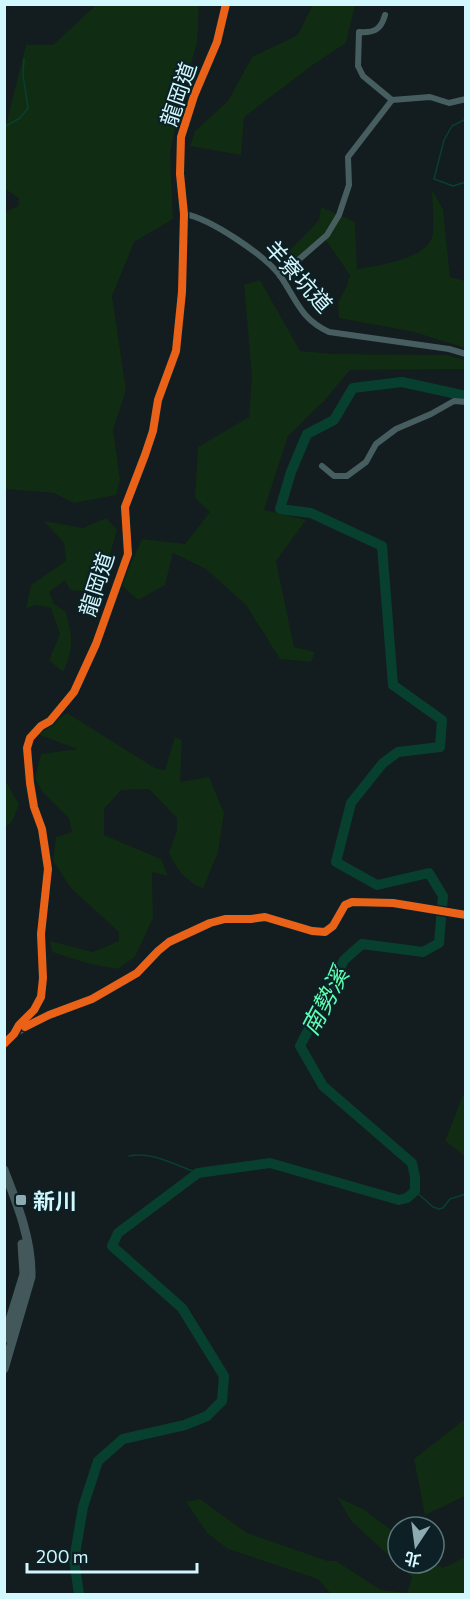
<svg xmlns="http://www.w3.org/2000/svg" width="470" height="1599" viewBox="0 0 470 1599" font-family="Commissioner,'Noto Sans TC',sans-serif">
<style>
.green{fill:#102c12}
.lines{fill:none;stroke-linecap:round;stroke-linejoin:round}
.stream{stroke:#08402f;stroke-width:1.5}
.river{stroke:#08402f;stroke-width:10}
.street{stroke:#475e60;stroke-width:6}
.secondary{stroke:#42585b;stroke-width:9}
.cycleway-casing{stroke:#0d2025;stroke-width:11}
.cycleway{stroke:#ea6118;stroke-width:8}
.poi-dot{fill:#8eabb1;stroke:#0d2025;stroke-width:2}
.labels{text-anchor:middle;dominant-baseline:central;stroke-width:4.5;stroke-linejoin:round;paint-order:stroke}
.street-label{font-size:22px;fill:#d1f8ff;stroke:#0d2025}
.poi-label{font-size:22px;font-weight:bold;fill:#d1f8ff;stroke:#0d2025;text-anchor:start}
.water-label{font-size:24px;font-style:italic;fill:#5fffb1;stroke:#0d2025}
</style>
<rect width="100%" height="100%" fill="#131c1f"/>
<g class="green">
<polygon points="96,5 199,5 197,43 181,98 170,154 173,219 134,242 112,296 126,390 113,429 120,480 116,495 74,503 54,493 5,489 5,212 18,206 19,198 5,189 5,129 26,45 53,45"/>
<polygon points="313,5 355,5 346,43 314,64 244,117 241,155 190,146 195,131 228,101 252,57 298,35"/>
<path d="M432,190L443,209L450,277L465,281V348L414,332L339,318L338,302L346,288L350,275L325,239L290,267L282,258L319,220L321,207L355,222L357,269C376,266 426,259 432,237C435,227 432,202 432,190Z"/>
<polygon points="260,280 300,351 333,354 447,355 465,360 465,369 350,370 324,401 288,436 264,510 306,520 276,561 294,647 315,652 311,662 280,659 246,605 206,569 173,553 165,585 138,600 121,585 142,539 185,544 210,512 195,498 198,447 249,417 252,376 244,285"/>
<path d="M106,518L117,530L99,593L70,590L65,580L49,592L54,604L66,612C72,639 75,646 63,672L49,660L60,634L51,608L36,605L26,608L31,585L66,561L64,543L44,521L83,528Z"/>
<path d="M67,713L155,768L165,770L175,737L182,740L180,782L209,777L224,813L218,852L203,889C186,881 177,870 169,853L177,830V818L149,789L121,790L104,809V835L161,859L168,876L152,872L153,918L135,957L117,969L90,964L52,952L50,941L93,952L119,941V932L71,888L53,861L56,837L72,832L69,818L42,791L35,778L41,754L77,749L37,734Z"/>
<polygon points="5,780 19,804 12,822 5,827"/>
<polygon points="463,1095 465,1095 465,1156 445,1141"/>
<polygon points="465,1419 465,1496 425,1515 414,1459"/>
<polygon points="337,1497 363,1509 398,1535 398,1563 434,1562 443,1568 465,1557 465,1594 331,1594 318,1579 228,1549 207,1533 186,1502 200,1499 247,1533 328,1561 336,1561 381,1590 407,1593 412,1577 352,1522"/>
</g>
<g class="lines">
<g class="stream">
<polyline points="466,119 452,126 444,140 434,179 453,186 466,182"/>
<polyline points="4,127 20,118 28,108 23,75 24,59"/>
<path d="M129,1156C152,1151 177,1166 198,1173"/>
<polyline points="415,1191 433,1207 439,1209 443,1208 450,1199 466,1194"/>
</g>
<polyline class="river" points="79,1594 74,1560 83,1507 98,1461 123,1439 185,1425 207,1416 222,1401 224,1376 182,1308 112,1246 118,1233 198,1173 270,1163 399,1200 407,1198 415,1191 415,1177 412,1163 323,1086 300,1046 344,960 362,944 423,952 439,943 443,896 429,873 377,885 336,862 351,803 383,763 398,752 440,747 442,720 393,685 382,546 311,513 280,509 291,472 307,434 334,420 353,388 402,382 466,396"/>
<g class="street">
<path d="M385,15C381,30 374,33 359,32L358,66L363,76L392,100L430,97L449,103L466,99"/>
<path d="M184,214C210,218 266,256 281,277C297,301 301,319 329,332L449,349L466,354"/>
<polyline points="280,276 327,235 339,215 349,185 348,157 392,100"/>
<polyline points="322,466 334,476 347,476 366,462 376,444 396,429 431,414 454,401 466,402"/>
<polyline points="15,1034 49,1015 92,999 137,973 158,951 169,942 210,923 225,919 251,919 265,917 312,931 325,932 333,926 345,905 352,902 393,903 466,915"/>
</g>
<g class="secondary">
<polyline points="4,1044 14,1034 19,1025 34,1010 41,997 43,978 41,934 48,869 42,829 34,807 30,783 27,748 30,738 41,726 50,721 74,692 96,644 128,554 125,507 145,455 153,431 158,400 176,351 182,292 184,214 180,174 181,137 194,96 217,42 226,4"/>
<path d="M4,1170C17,1203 32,1240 31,1277L4,1369"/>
<polyline points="4,1339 24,1274 22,1244"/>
</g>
<defs>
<g id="cycleway">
<polyline points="25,1027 49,1015 92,999 137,973 158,951 169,942 210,923 225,919 251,919 265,917 312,931 325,932 333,926 345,905 352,902 393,903 466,915"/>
<polyline points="4,1044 14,1034 19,1025 34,1010 41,997 43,978 41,934 48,869 42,829 34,807 30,783 27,748 30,738 41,726 50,721 74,692 96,644 128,554 125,507 145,455 153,431 158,400 176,351 182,292 184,214 180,174 181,137 194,96 217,42 226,4"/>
</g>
</defs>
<use href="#cycleway" class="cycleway-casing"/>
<use href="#cycleway" class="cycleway"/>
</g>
<rect class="poi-dot" x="15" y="1194" width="12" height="12" rx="3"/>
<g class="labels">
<g class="street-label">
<text transform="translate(178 94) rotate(-71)">龍岡道</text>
<text transform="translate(299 276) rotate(48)">羊寮坑道</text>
<text transform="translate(96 584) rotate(-72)">龍岡道</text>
</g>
<g class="poi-label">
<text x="33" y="1200">新川</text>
</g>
<g class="water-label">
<text transform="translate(324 1001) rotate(-62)">南勢溪</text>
</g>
</g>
<rect width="470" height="1599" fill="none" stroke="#d1f8ff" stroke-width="12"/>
<g transform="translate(416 1545) rotate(193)"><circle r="28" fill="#0d2025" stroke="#5b767c" stroke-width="1.5"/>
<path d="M0-4.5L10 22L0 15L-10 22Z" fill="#8eabb1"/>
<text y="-9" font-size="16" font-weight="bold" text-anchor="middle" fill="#d1f8ff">北</text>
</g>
<path d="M27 1563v9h170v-9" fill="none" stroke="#d1f8ff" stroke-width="3"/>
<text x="36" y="1563" font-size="18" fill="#d1f8ff" stroke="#0d2025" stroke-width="4.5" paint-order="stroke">200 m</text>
</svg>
